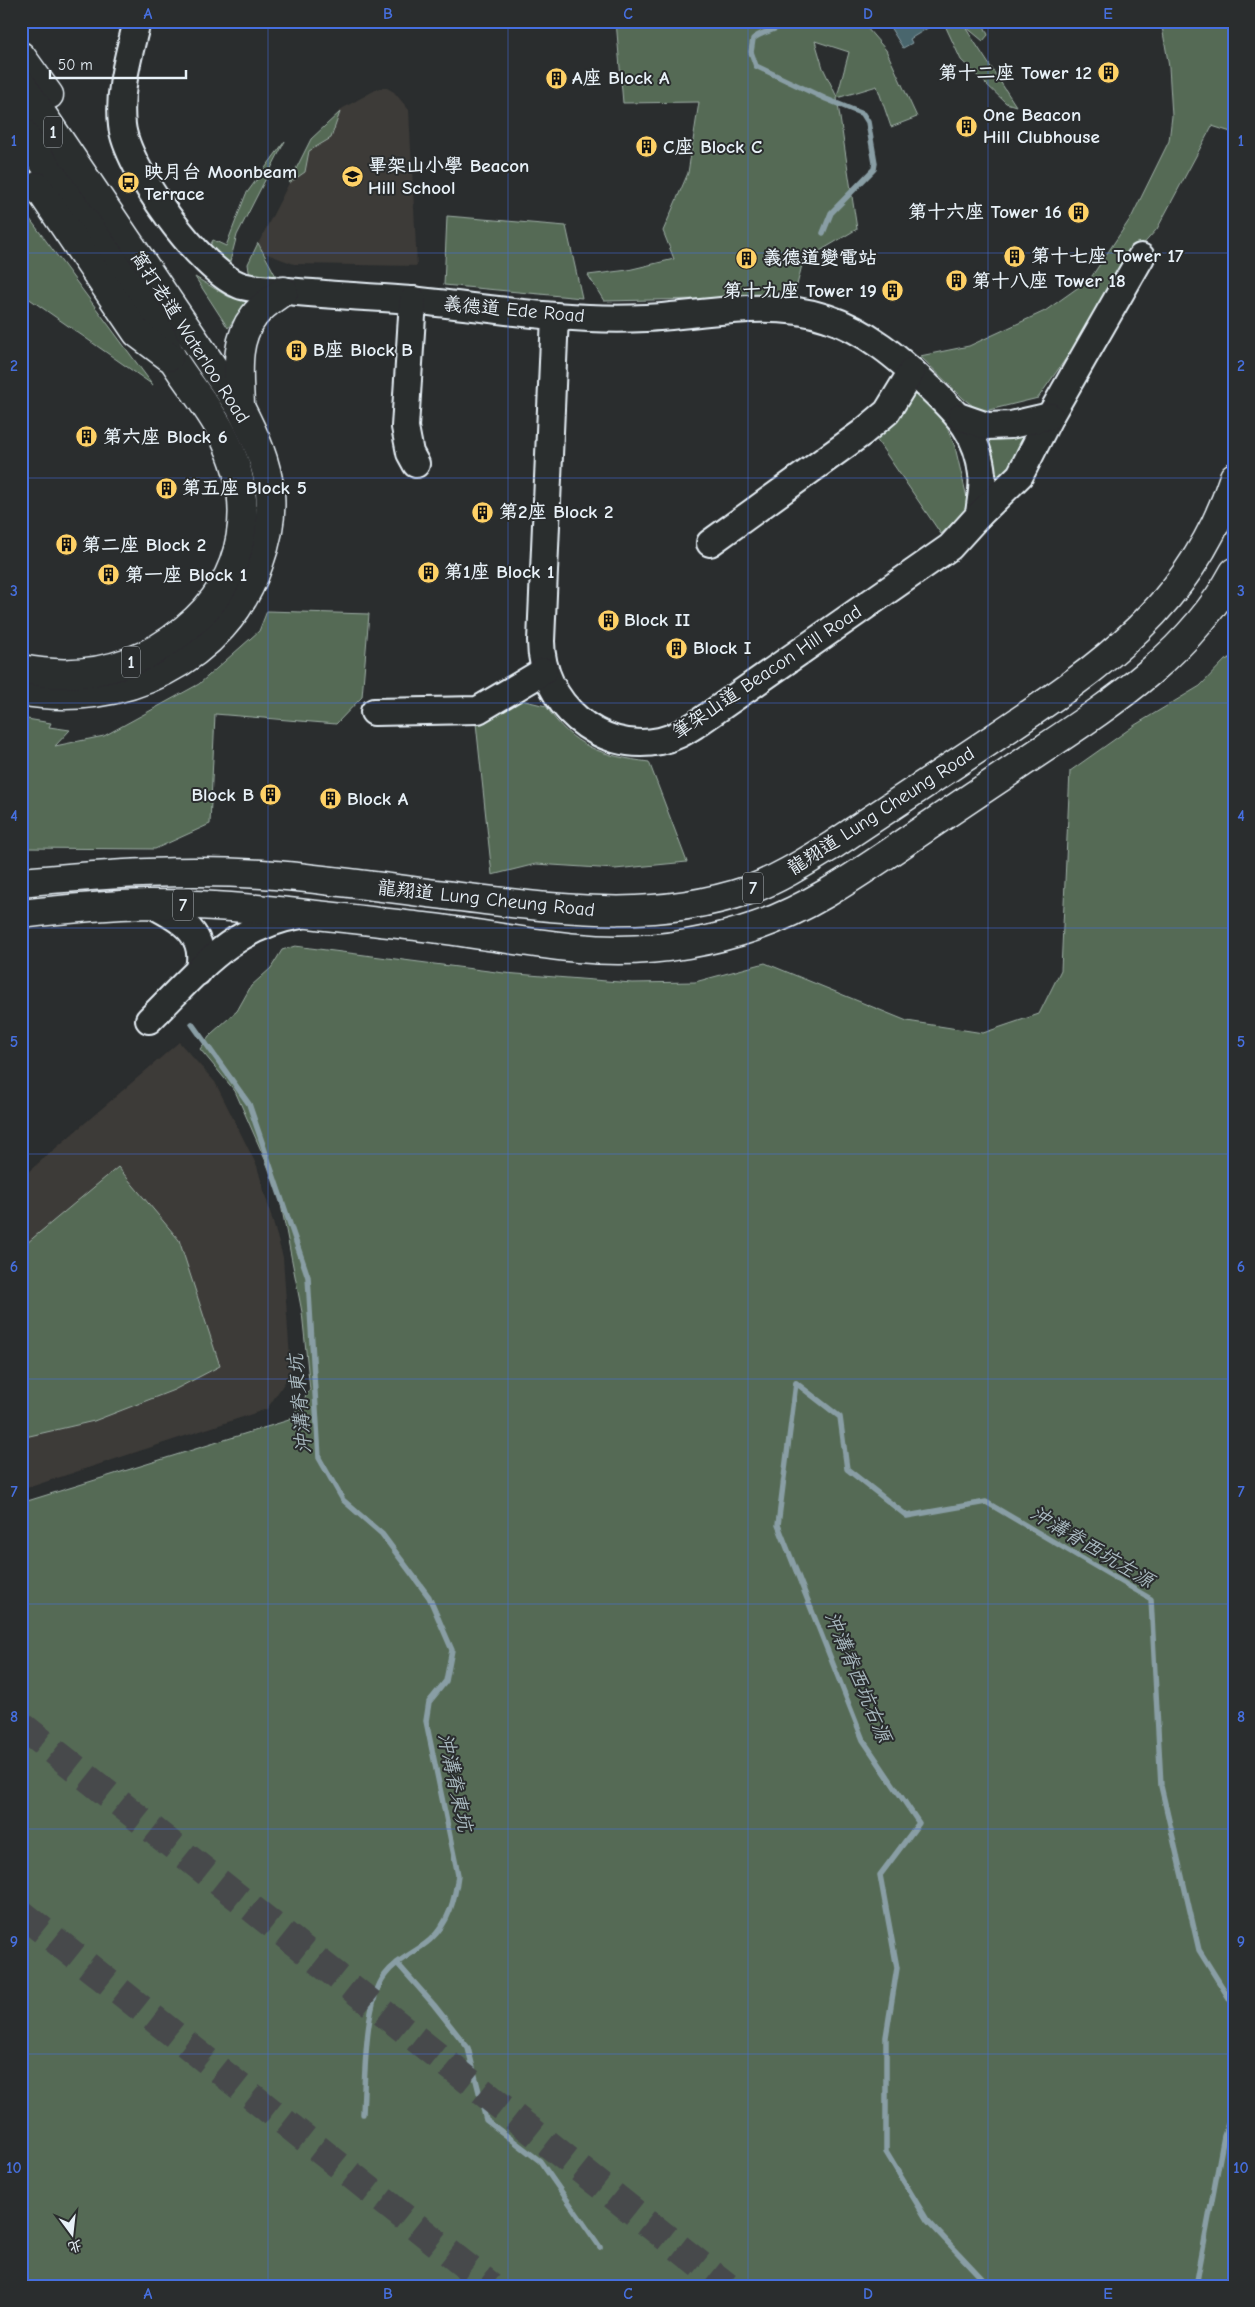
<svg xmlns="http://www.w3.org/2000/svg" width="1255" height="2307" viewBox="0 0 1255 2307" font-family="'Comic Neue','LXGW WenKai TC',sans-serif">
<style>
.built{fill:#3c3a37}
.green{fill:#556a55;stroke:#9eaea6;fill-rule:evenodd}
.water{fill:#4a666d;stroke:#899ea5}
.lines{fill:none;stroke-linecap:round;stroke-linejoin:round}
.stream{stroke:#899ea5;stroke-width:5.5}
.highway-tunnel{stroke:#464a4c;stroke-width:28;stroke-dasharray:28 14;stroke-linecap:butt}
.minor-casing{stroke:#e8f1f8;stroke-width:30}
.highway-casing{stroke:#e8f1f8;stroke-width:31}
.minor{stroke:#2a2d2e;stroke-width:26}
.highway{stroke:#2a2d2e;stroke-width:28}
.grid{fill:none;stroke:#466fde;stroke-width:1;stroke-opacity:0.55}
.labels{text-anchor:middle;dominant-baseline:central;stroke-width:4;stroke-linejoin:round;paint-order:stroke}
.shield{fill:#2a2d2e;stroke:#afb6bb;stroke-width:1}
.shield-label{font-size:18px;font-weight:bold;fill:#e8f1f8}
.poi-label{font-size:19px;font-weight:bold;fill:#e8f1f8;stroke:#2a2d2e;text-anchor:start}
.street-label{font-size:19px;fill:#e8f1f8;stroke:#2a2d2e}
.water-label{font-size:20px;font-style:italic;fill:#a9b9c0;stroke:#2a2d2e}
.neatline{fill:none;stroke:#466fde;stroke-width:2}
.grid-label{font-size:16px;text-anchor:middle;font-weight:bold;fill:#466fde}
</style>
<rect width="100%" height="100%" fill="#2a2d2e"/>
<filter id="ink" filterUnits="userSpaceOnUse"><feTurbulence type="fractalNoise" baseFrequency=".02" numOctaves="2"/><feDisplacementMap in="SourceGraphic" scale="10" xChannelSelector="R" yChannelSelector="G"/><feConvolveMatrix kernelMatrix="1 2 1 2 8 2 1 2 1" color-interpolation-filters="sRGB"/></filter>
<g filter="url(#ink)">
<g class="built">
<polygon points="379,88 387,88 394,92 409,110 417,266 294,264 264,253 258,244 310,142 343,108"/>
<polygon points="179,1042 215,1082 257,1166 283,1257 291,1373 267,1409 21,1490 21,1178"/>
</g>
<g class="green">
<path d="M616,21H861L886,50L917,117L891,127L877,86L837,98L857,229L803,261L794,297L604,301L588,275L628,270L674,259L663,231L688,173L699,102L623,103ZM815,41L849,52L837,97L823,68Z"/>
<polygon points="943,21 961,21 1016,106 1006,103 961,60"/>
<polygon points="965,21 982,21 988,35 983,41 966,27"/>
<polygon points="1161,21 1234,21 1234,133 1212,126 1157,229 1114,277 1088,327 1038,398 981,412 964,399 920,356 969,346 1045,311 1090,279 1132,216 1169,141 1172,116 1169,67"/>
<polygon points="340,112 331,138 309,151 305,172 289,183 311,139"/>
<polygon points="285,141 237,235 228,269 207,251 213,240 226,246 246,194"/>
<polygon points="21,207 153,385 21,293"/>
<polygon points="447,216 566,226 582,298 444,285"/>
<polygon points="258,243 278,280 250,278 248,264"/>
<polygon points="195,277 229,297 248,300 228,328"/>
<polygon points="914,381 944,420 955,447 969,506 941,534 874,436"/>
<polygon points="1034,428 995,492 985,434"/>
<polygon points="267,611 369,614 362,697 336,724 215,714 210,824 155,849 21,848 21,718 51,723 49,727 70,730 55,746 104,736 199,684 259,631"/>
<polygon points="1234,656 1234,2286 21,2286 21,1503 289,1420 310,1390 302,1312 278,1189 235,1091 200,1049 212,1033 237,1011 251,986 271,968 282,950 295,946 504,973 632,983 695,982 765,963 907,1021 983,1033 1039,1014 1061,970 1070,771 1135,725 1200,686 1225,660"/>
<path d="M521,700L546,706C572,747 603,756 649,762L687,862L615,869L536,864L492,875L476,723Z"/>
<polygon points="118,1167 179,1240 220,1366 174,1390 94,1421 21,1438 21,1248"/>
</g>
<polygon class="water" points="898,21 939,21 910,39 912,43 903,48 890,27"/>
<g class="lines">
<g class="stream">
<path d="M785,21C778,32 762,30 753,39L751,52L756,66L826,99L863,114L868,122L875,163L874,169L831,213L823,233"/>
<path d="M192,1024L249,1104L308,1277L319,1458L343,1500L382,1534L429,1597L452,1650L446,1681L429,1702L426,1721L458,1875C455,1899 449,1923 430,1940C415,1953 397,1959 385,1975C364,2002 365,2080 363,2114"/>
<polyline points="796,1383 778,1525 863,1740 919,1823 880,1875 897,1968 886,2037 886,2152 927,2220 989,2286"/>
<polyline points="796,1383 840,1417 847,1469 907,1516 986,1502 1151,1599 1161,1786 1199,1950 1234,2006"/>
<polyline points="397,1963 434,2005 468,2048 486,2120 540,2161 600,2247"/>
<polyline points="1196,2286 1224,2136 1234,2106"/>
</g>
<g class="highway-tunnel">
<polyline points="21,1725 727,2286"/>
<polyline points="21,1913 491,2286"/>
</g>
<defs>
<g id="minor">
<path d="M137,21C129,55 118,90 122,125C126,167 201,273 242,286C257,290 273,290 288,291C329,295 370,297 411,300C489,308 567,322 646,318C703,315 771,299 827,318C867,331 898,358 928,386C956,413 978,433 982,474C984,487 980,501 979,515"/>
<polyline points="413,300 405,427 410,453 416,464"/>
<path d="M555,316L541,641C541,702 599,754 660,741C674,738 684,732 695,725L950,547L979,515L1020,475L1050,416L1141,257"/>
<polyline points="961,417 987,426 1011,425 1050,416"/>
<polyline points="710,543 862,433 887,412 912,371"/>
<polyline points="374,712 478,710 544,671"/>
<path d="M151,904C180,919 209,934 198,972"/>
<path d="M149,1020C198,972 230,927 301,915"/>
</g>
<g id="highway">
<polyline points="21,56 49,95"/>
<path d="M21,83L240,407C254,434 267,462 270,493C272,516 267,541 259,563C226,662 119,710 21,691"/>
<path d="M21,130C64,194 112,255 153,321C162,334 166,348 174,361C189,385 208,406 221,431C258,501 248,578 185,629C137,669 82,681 21,669"/>
<polyline points="37,186 137,333 169,357"/>
<path d="M240,406C239,375 234,341 254,316C261,306 274,298 284,291"/>
<path d="M21,882C105,874 190,868 275,875C345,881 415,892 485,900C577,911 660,920 749,890C779,879 807,861 833,845C886,810 938,775 991,740C1097,669 1193,606 1234,477"/>
<path d="M21,914C64,909 106,905 149,904C241,904 333,917 424,927C475,933 526,943 578,948C638,954 699,946 757,926C806,909 849,880 892,851C931,824 970,798 1009,772C1091,716 1185,663 1234,572"/>
</g>
</defs>
<use href="#minor" class="minor-casing"/>
<use href="#highway" class="highway-casing"/>
<use href="#minor" class="minor"/>
<use href="#highway" class="highway"/>
</g>
</g>
<path class="grid" d="M268,21V2286M508,21V2286M748,21V2286M988,21V2286M21,253H1234M21,478H1234M21,703H1234M21,928H1234M21,1154H1234M21,1379H1234M21,1604H1234M21,1829H1234M21,2054H1234"/>
<defs>
<symbol id="building-disc" viewBox="-11 -11 22 22"><circle r="9.5" fill="#ffd166" stroke="#2a2d2e"/><path d="M-4-6H4V6H1V3H-1V6H-4ZM-2.5-4.3h1.7v1.8h-1.7ZM.8-4.3h1.7v1.8H.8ZM-2.5-1h1.7V.8h-1.7ZM.8-1h1.7V.8H.8Z" fill="#111"/></symbol>
<symbol id="school-disc" viewBox="-11 -11 22 22"><circle r="9.5" fill="#ffd166" stroke="#2a2d2e"/><path d="M0-5L7-2L0 1L-7-2ZM-4 1L0 2.5L4 1V4Q0 6-4 4Z" fill="#111"/></symbol>
<symbol id="bus-disc" viewBox="-11 -11 22 22"><circle r="9.5" fill="#ffd166" stroke="#2a2d2e"/><path d="M-5-6H5V4H4V6H2V4H-2V6H-4V4H-5ZM-3.5-4V0h7V-4ZM-3.5 1.2v1.5H-2V1.2ZM2 1.2v1.5H3.5V1.2Z" fill="#111"/></symbol>
</defs>
<g fill-rule="evenodd">
<use href="#building-disc" x="1096" y="60" width="25" height="25"/>
<use href="#building-disc" x="544" y="66" width="25" height="25"/>
<use href="#building-disc" x="954" y="114" width="25" height="25"/>
<use href="#building-disc" x="634" y="134" width="25" height="25"/>
<use href="#school-disc" x="340" y="164" width="25" height="25"/>
<use href="#bus-disc" x="116" y="170" width="25" height="25"/>
<use href="#building-disc" x="1066" y="200" width="25" height="25"/>
<use href="#building-disc" x="1002" y="244" width="25" height="25"/>
<use href="#building-disc" x="734" y="246" width="25" height="25"/>
<use href="#building-disc" x="944" y="268" width="25" height="25"/>
<use href="#building-disc" x="880" y="278" width="25" height="25"/>
<use href="#building-disc" x="284" y="338" width="25" height="25"/>
<use href="#building-disc" x="74" y="424" width="25" height="25"/>
<use href="#building-disc" x="154" y="476" width="25" height="25"/>
<use href="#building-disc" x="470" y="500" width="25" height="25"/>
<use href="#building-disc" x="54" y="532" width="25" height="25"/>
<use href="#building-disc" x="416" y="560" width="25" height="25"/>
<use href="#building-disc" x="96" y="562" width="25" height="25"/>
<use href="#building-disc" x="596" y="608" width="25" height="25"/>
<use href="#building-disc" x="664" y="636" width="25" height="25"/>
<use href="#building-disc" x="258" y="782" width="25" height="25"/>
<use href="#building-disc" x="318" y="786" width="25" height="25"/>
</g>
<g class="labels">
<g class="shield">
<rect x="44" y="116.5" width="18" height="31" rx="4"/>
<rect x="122" y="646.5" width="18" height="31" rx="4"/>
<rect x="743" y="872.5" width="20" height="31" rx="4"/>
<rect x="173" y="889.5" width="20" height="31" rx="4"/>
</g>
<g class="shield-label">
<text x="53" y="132">1</text>
<text x="131" y="662">1</text>
<text x="753" y="888">7</text>
<text x="183" y="905">7</text>
</g>
<g class="poi-label">
<text x="1092" y="73" text-anchor="end">第十二座 Tower 12</text>
<text x="572" y="78">A座 Block A</text>
<text x="983" y="115">One Beacon<tspan x="983" dy="22">Hill Clubhouse</tspan></text>
<text x="663" y="147">C座 Block C</text>
<text x="368" y="166">畢架山小學 Beacon<tspan x="368" dy="22">Hill School</tspan></text>
<text x="144" y="172">映月台 Moonbeam<tspan x="144" dy="22">Terrace</tspan></text>
<text x="1062" y="212" text-anchor="end">第十六座 Tower 16</text>
<text x="1031" y="256">第十七座 Tower 17</text>
<text x="763" y="258">義德道變電站</text>
<text x="972" y="281">第十八座 Tower 18</text>
<text x="877" y="291" text-anchor="end">第十九座 Tower 19</text>
<text x="313" y="350">B座 Block B</text>
<text x="103" y="437">第六座 Block 6</text>
<text x="182" y="488">第五座 Block 5</text>
<text x="499" y="512">第2座 Block 2</text>
<text x="82" y="545">第二座 Block 2</text>
<text x="444" y="572">第1座 Block 1</text>
<text x="125" y="575">第一座 Block 1</text>
<text x="624" y="620">Block II</text>
<text x="693" y="648">Block I</text>
<text x="254" y="795" text-anchor="end">Block B</text>
<text x="347" y="799">Block A</text>
</g>
<g class="street-label">
<text transform="translate(514 310) rotate(5)">義德道 Ede Road</text>
<text transform="translate(190 337) rotate(57)">窩打老道 Waterloo Road</text>
<text transform="translate(767 672) rotate(-34)">筆架山道 Beacon Hill Road</text>
<text transform="translate(881 811) rotate(-33)">龍翔道 Lung Cheung Road</text>
<text transform="translate(486 899) rotate(6)">龍翔道 Lung Cheung Road</text>
</g>
<g class="water-label">
<text transform="translate(300 1404) rotate(-95)">沖溝脊東坑</text>
<text transform="translate(1092 1547) rotate(31)">沖溝脊西坑左源</text>
<text transform="translate(858 1677) rotate(67)">沖溝脊西坑右源</text>
<text transform="translate(455 1782) rotate(78)">沖溝脊東坑</text>
</g>
</g>
<rect width="1255" height="2307" fill="none" stroke="#2a2d2e" stroke-width="55"/>
<g transform="translate(72 2234) rotate(165)" stroke="#2a2d2e" stroke-width="4" paint-order="stroke">
<path d="M0-4L9 19L0 12L-9 19Z" fill="#e8f1f8"/>
<text y="-8" font-size="14" font-weight="bold" text-anchor="middle" fill="#e8f1f8">北</text>
</g>
<path d="M50 70v8h136v-8" fill="none" stroke="#e8f1f8" stroke-width="2.5"/>
<text x="58" y="70" font-size="15" fill="#e8f1f8" stroke="#2a2d2e" stroke-width="4" paint-order="stroke">50 m</text>
<rect x="28" y="28" width="1200" height="2252" class="neatline"/>
<g class="grid-label">
<text x="148" y="19">A</text>
<text x="388" y="19">B</text>
<text x="628" y="19">C</text>
<text x="868" y="19">D</text>
<text x="1108" y="19">E</text>
<text x="14" y="146">1</text>
<text x="1241" y="146">1</text>
<text x="14" y="371">2</text>
<text x="1241" y="371">2</text>
<text x="14" y="596">3</text>
<text x="1241" y="596">3</text>
<text x="14" y="821">4</text>
<text x="1241" y="821">4</text>
<text x="14" y="1047">5</text>
<text x="1241" y="1047">5</text>
<text x="14" y="1272">6</text>
<text x="1241" y="1272">6</text>
<text x="14" y="1497">7</text>
<text x="1241" y="1497">7</text>
<text x="14" y="1722">8</text>
<text x="1241" y="1722">8</text>
<text x="14" y="1947">9</text>
<text x="1241" y="1947">9</text>
<text x="14" y="2173">10</text>
<text x="1241" y="2173">10</text>
<text x="148" y="2299">A</text>
<text x="388" y="2299">B</text>
<text x="628" y="2299">C</text>
<text x="868" y="2299">D</text>
<text x="1108" y="2299">E</text>
</g>
</svg>
